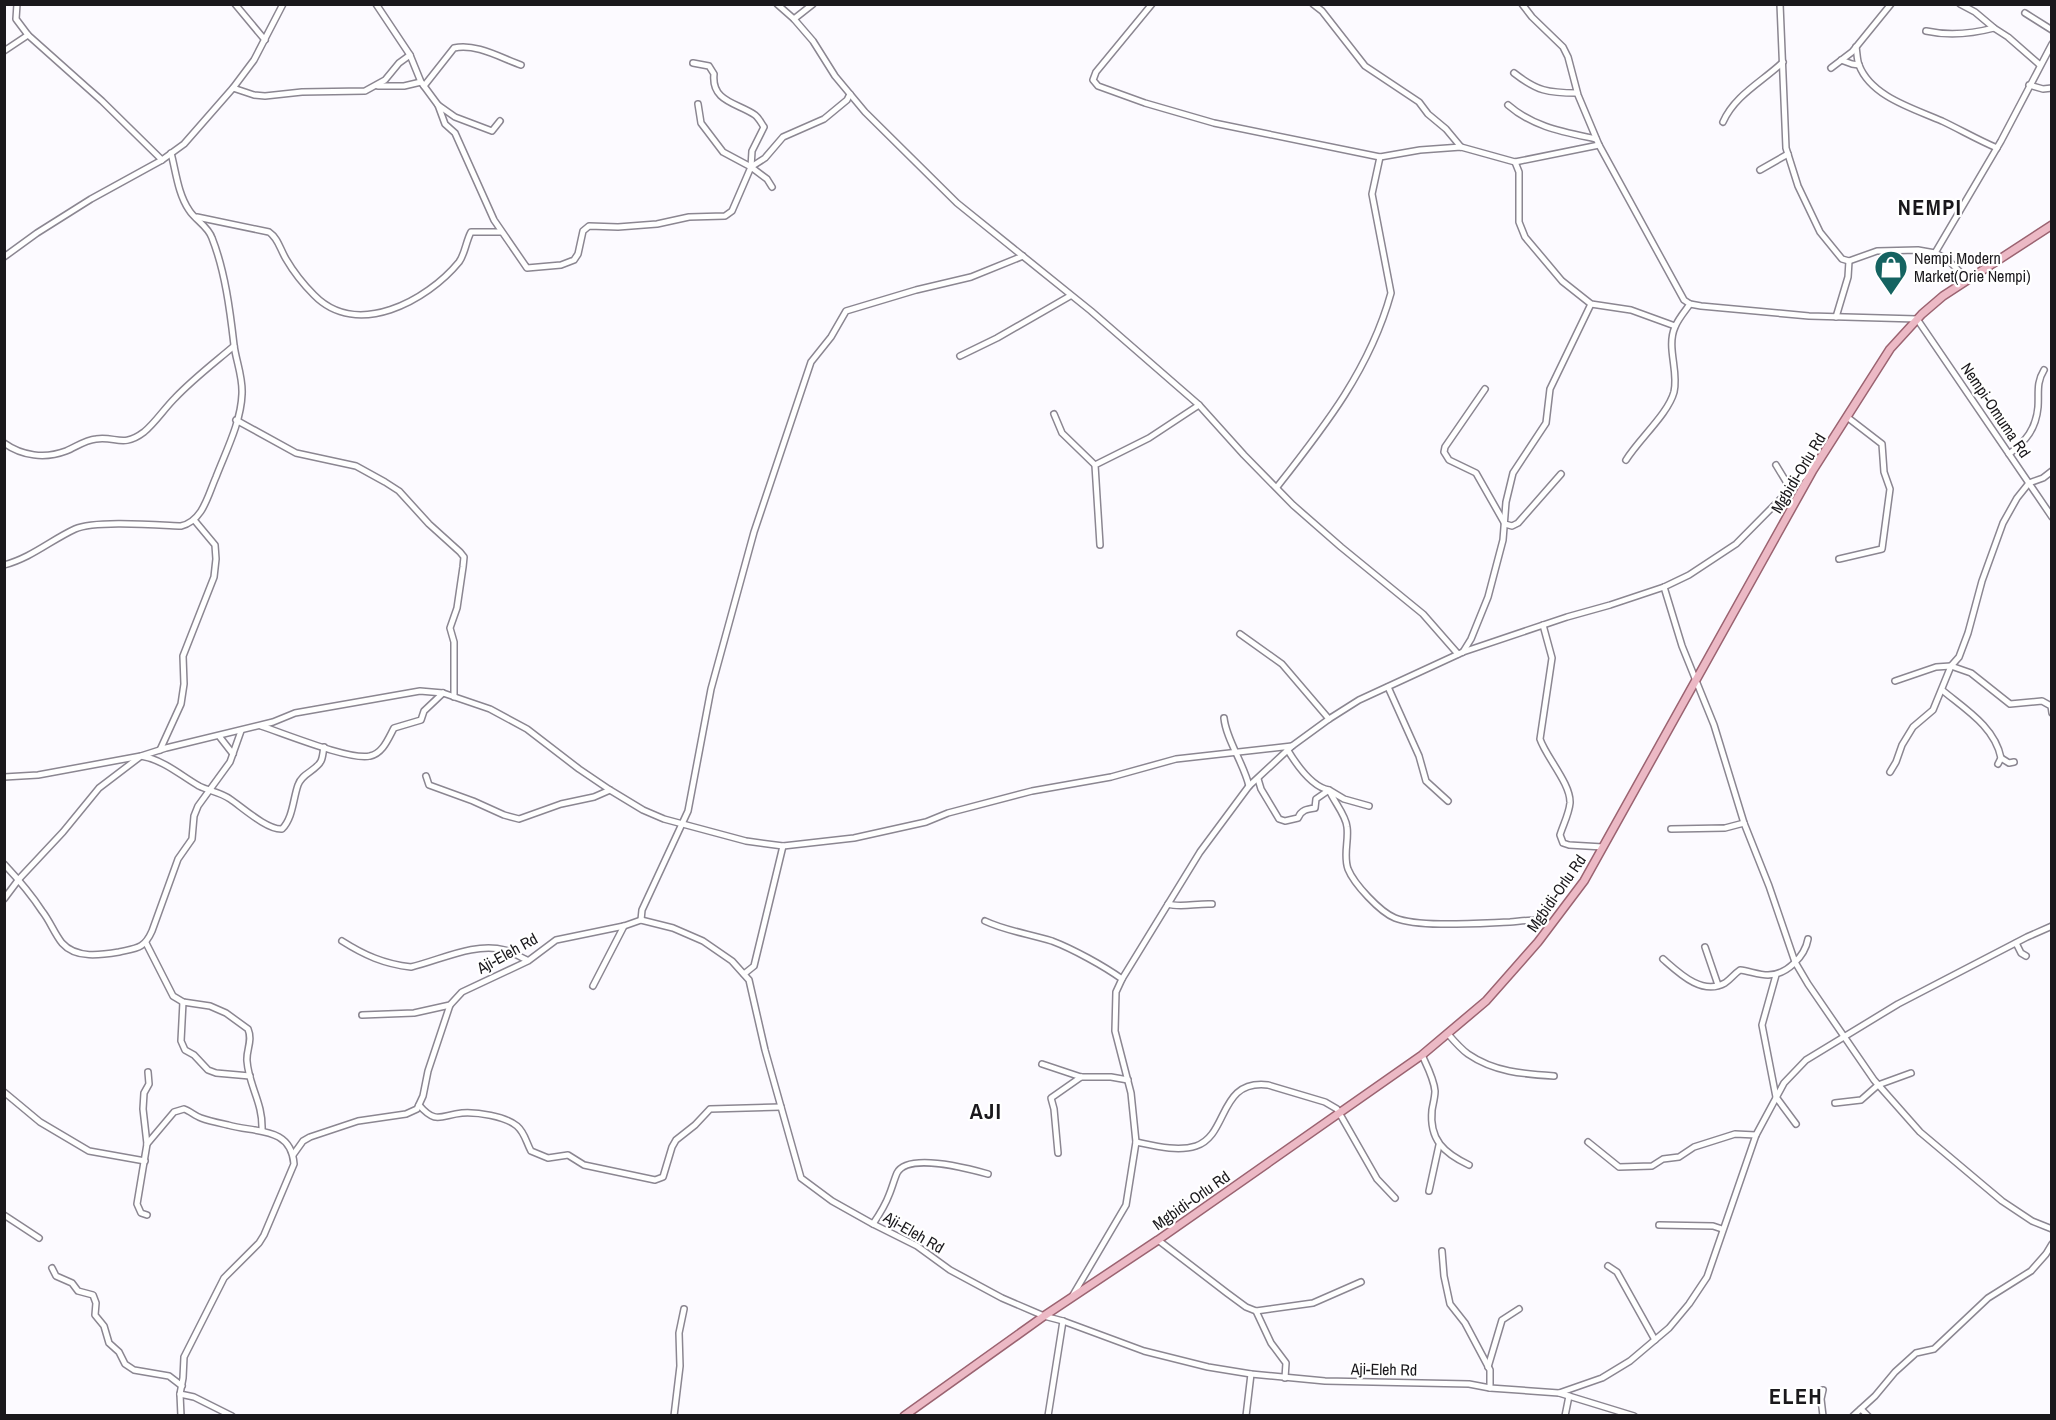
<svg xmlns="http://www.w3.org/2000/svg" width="2056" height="1420" viewBox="0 0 2056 1420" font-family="'Archivo Narrow',sans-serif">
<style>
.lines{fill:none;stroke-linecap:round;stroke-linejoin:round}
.minor-casing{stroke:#8b8691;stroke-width:8}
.major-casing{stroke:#9b6371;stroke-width:10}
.minor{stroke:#fff;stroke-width:5}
.major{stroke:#ecb9c5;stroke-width:7}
.labels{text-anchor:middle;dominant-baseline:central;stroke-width:4.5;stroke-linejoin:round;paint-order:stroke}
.poi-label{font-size:16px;fill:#1a181c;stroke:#fff;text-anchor:start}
.street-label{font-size:16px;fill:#1a181c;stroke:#fff}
.district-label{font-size:22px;font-weight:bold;letter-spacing:1.5px;fill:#1a181c;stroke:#fff}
</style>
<rect width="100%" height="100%" fill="#fcfaff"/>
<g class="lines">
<defs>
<g id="minor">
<polyline points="17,4 16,19 28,35 102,101 162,160"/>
<polyline points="235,4 265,40"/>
<polyline points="376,4 410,55 421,82 438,105 445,124 455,133 494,220 527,268 561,265 574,260 578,254 583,231 589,226 618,227 657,224 689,217 725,216 732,211 751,167 765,158 783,137 824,119 847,100 850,94"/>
<polyline points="777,4 794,19 813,41 835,76 865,112 957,203 1091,311 1199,405 1244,455 1293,505 1341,547 1423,614 1458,654"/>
<polyline points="1152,4 1096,72 1093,80 1098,86 1145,103 1214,123 1380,157 1420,150 1461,147 1515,162 1599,145"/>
<polyline points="1313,4 1322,11 1365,66 1419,102 1428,114 1446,129 1461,147"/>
<polyline points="1522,4 1532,17 1563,47 1568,57 1578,95 1599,145 1684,300 1690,304 1701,306 1809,316 1917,319 2052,517"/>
<polyline points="1780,4 1786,148 1798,186 1820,232 1842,259 1849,261 1877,251 1918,250 1935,253 1947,259 1967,279"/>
<polyline points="1960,4 1975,12 1994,28"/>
<polyline points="2025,13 2052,30"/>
<polyline points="794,19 813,4"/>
<path d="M1926,31C1949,36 1971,34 1994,28L2008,37L2040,65"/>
<path d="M1856,47C1857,52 1857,60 1859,65C1871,97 1915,109 1942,121C1961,130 1978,140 1997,148"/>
<polyline points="4,51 28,35"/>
<polyline points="1841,60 1852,64 1859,65"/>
<path d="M693,63L709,66L714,74C711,102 738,103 755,115C759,118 761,123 764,127L752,151L751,167L767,179L772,187"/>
<polyline points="1831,68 1852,52 1891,4"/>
<path d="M1514,73C1537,91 1548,93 1577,93"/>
<polyline points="2029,85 2043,89 2052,88"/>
<polyline points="378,86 404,86 421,82"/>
<path d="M424,86L454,48C476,43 501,58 521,65"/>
<polyline points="233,88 254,95 265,96 302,92 365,91 385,80 399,63 410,55"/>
<polyline points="698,104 701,123 723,152 751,167"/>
<polyline points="438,105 455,117 492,131 500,121"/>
<path d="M1508,105C1533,127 1564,132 1596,139"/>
<path d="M1723,122C1735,95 1762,82 1783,62"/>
<polyline points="1515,162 1519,172 1519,222 1525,237 1562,281 1591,304 1631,310 1675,326"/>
<polyline points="1760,170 1788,154"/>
<path d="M197,217L269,232C278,238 280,249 286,259C293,271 304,285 314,295C357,339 427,301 459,262C465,254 466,241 471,232H501"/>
<polyline points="1935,253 2001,141 2052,44"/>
<polyline points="4,257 37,233 91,199 162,160 184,144 233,88 254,60 283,4"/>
<polyline points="1836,317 1848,277 1849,261"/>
<polyline points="960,356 997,338 1070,296"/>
<polyline points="1485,389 1445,447 1444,452 1449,460 1476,473 1505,524 1512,526 1518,523 1561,474"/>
<polyline points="1054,414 1062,433 1095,465"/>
<polyline points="236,420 296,453 356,466 385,482 399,491 429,524 460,552 464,557 463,567 457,608 450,628 454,642 454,697"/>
<path d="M4,443C22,456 45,459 66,451C76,447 85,440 96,439C116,436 123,448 144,432C155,423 164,409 175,398C193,379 214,363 234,346"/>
<path d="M2009,454C2026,441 2036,429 2038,407C2039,393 2036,383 2044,370"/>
<path d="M1626,460C1639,439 1668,414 1674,392C1679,371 1666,347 1675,327C1678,319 1685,311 1690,304"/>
<polyline points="1776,465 1790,488"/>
<path d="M1277,487C1325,426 1370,369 1391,293L1372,194L1380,157"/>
<polyline points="1100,545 1095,465 1149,438 1199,405"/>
<polyline points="1839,559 1882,549 1890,489 1884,472 1882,444 1847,417"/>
<path d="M4,565C31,558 51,540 75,529C95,520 158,525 181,526C203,521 208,495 216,477C226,451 241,422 242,394C243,377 236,361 234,345C230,310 225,271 212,238C208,226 195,220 189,210C178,194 176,172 171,153"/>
<polyline points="1664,587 1682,646 1714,725 1744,823 1769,886 1795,962 1808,984 1874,1080 1920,1132 2002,1201 2032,1221 2052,1229"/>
<path d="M1543,625L1552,658L1540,739C1546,757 1571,784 1570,803C1569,814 1563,825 1560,835L1563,843L1569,845L1603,847"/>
<polyline points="1240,634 1282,664 1329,719"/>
<polyline points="1463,652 1471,639 1488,597 1503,540 1506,502 1513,473 1546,423 1550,389 1591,304"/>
<polyline points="1895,681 1936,667 1951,666 1971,673 2010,704 2042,701 2051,706 2052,713"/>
<polyline points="1388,687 1419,756 1426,781 1448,801"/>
<path d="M1942,690C1965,709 1995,727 2001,758L1998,764"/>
<path d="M1224,718C1226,739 1244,764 1249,786"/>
<path d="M261,726C283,733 351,761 370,756C383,753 388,739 394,728L421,720L424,711L443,693"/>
<polyline points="219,736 233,754"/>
<path d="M1287,749C1296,764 1312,787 1329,790C1334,802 1346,815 1347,827C1349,841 1343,855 1348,869C1354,884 1380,912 1395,918C1420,928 1481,923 1510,922C1524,921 1539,917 1550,926"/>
<polyline points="160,750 181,704 184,684 183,656 214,577 216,559 215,545 195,521"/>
<polyline points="2001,758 2009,763 2014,762"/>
<polyline points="1890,772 1896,762 1902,745 1913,727 1933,710 1951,666 1959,657 1968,633 1982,581 2003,523 2017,498 2029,483 2043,478 2052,471"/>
<polyline points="426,776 429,785 473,801 504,815 519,819 561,804 594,797 610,790"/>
<polyline points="4,777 38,775 141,756 166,748 273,722 295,713 420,691 443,693 490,709 527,729 579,769 610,790 643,810 664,819 746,841 783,846 854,838 926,822 948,813 1032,791 1111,777 1176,759 1292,746"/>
<path d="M1258,779L1261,789L1279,819L1285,821L1298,818C1301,810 1307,809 1315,808L1316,799L1329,790L1344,799L1369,806"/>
<polyline points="1671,829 1725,828 1744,823"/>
<path d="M4,864C18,879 31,894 42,911C50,921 54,933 62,943C76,959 101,955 119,952C137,948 144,949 152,931L178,859L192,839L194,816L198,806L230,762L241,731"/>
<path d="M4,899L19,879L63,832L99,788L141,756C164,760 180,775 199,786C209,791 220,792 230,799C242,807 267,830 282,829C293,818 293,799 298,785C302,773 316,771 321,761C323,757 323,751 324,747"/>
<path d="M1168,904C1181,908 1197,903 1212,904"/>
<polyline points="641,920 642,910 688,811 711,689 754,532 811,362 831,337 846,311 916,290 971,277 1023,256"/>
<path d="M985,921C1006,931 1030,934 1052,941C1073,949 1104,966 1122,979"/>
<path d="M342,941C364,955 384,964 411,967C441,960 474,942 505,950C513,952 520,957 527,960"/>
<path d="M146,943L173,996L183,1002L210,1006L226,1013L248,1029C253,1041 246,1050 247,1061C249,1087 263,1102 262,1130"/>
<polyline points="2016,943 2021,953 2026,956"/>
<polyline points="1705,947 1718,985"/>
<path d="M1663,959C1679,973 1702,996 1725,983C1731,979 1734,974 1740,970C1749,971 1759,975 1768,975C1787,975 1805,956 1808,939"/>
<polyline points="744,974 754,966 783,846"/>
<polyline points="1776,975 1762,1025 1776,1097 1796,1124"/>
<polyline points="593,986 624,926"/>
<polyline points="183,1002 181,1041 185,1050 194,1055 208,1070 216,1073 250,1076"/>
<polyline points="362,1015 414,1013 450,1005 462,992 528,961 556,940 624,926 641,920 673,928 703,941 732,961 749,980 765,1050 801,1178 832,1201 873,1224 917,1246 950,1270 1002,1298 1044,1316 1063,1321 1144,1351 1208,1367 1251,1374 1325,1381 1469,1384 1490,1388 1559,1393 1634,1416"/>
<path d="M1448,1034C1454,1041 1461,1049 1468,1054C1494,1072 1523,1074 1554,1076"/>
<path d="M1422,1055C1427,1066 1434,1079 1435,1091C1435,1097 1433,1104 1432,1110C1429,1140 1444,1153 1469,1165"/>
<polyline points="1042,1064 1081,1077 1111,1077 1128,1080"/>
<polyline points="4,1092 40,1122 89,1151 145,1161"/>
<polyline points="1835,1103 1861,1100 1878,1085 1911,1073"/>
<path d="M419,1105C436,1125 441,1115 462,1113C477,1112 505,1116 517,1126C525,1133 526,1142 531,1151L548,1158L568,1155L584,1165L655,1180L663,1177L672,1147L676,1140L695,1125L710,1109L781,1107"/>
<path d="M1136,1142C1155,1146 1178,1152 1196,1146C1229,1135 1218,1079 1268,1085L1325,1102L1337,1109L1377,1179L1395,1198"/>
<polyline points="1588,1142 1619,1167 1652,1166 1663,1159 1679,1157 1694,1147 1735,1134 1756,1135"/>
<path d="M147,1144L174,1112L184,1109C190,1111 195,1116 201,1118C209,1121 219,1123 228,1125C255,1133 291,1126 294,1164L264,1235L259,1243L224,1278L184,1357L183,1378L180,1394L181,1416"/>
<polyline points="1058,1153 1054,1109 1051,1098 1081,1077"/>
<polyline points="293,1155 303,1141 310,1137 358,1121 406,1114 417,1109 423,1096 428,1071 450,1005"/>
<polyline points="1429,1191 1439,1145"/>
<polyline points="4,1215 39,1238"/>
<polyline points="147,1215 141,1213 137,1204 147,1144 143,1109 144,1093 149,1084 148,1072"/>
<path d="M873,1224C879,1215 885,1206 889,1195C892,1188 894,1180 897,1173C908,1152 970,1169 988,1174"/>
<polyline points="1659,1225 1713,1226 1722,1229"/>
<polyline points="1158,1240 1227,1293 1246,1307 1256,1311 1271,1343 1286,1363 1285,1378"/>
<polyline points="1442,1251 1444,1276 1450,1304 1465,1323 1490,1370 1490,1388"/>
<polyline points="1608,1266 1617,1272 1655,1340"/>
<polyline points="52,1268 56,1276 72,1283 78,1291 93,1295 96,1303 95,1315 104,1326 109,1343 119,1352 125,1364 134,1370 169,1376 182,1386"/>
<polyline points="1073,1295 1126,1205 1136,1142 1131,1093 1115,1031 1116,992 1122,979 1200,852 1249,786 1292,746 1329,719 1359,700 1463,652 1567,617 1610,605 1664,587 1689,575 1736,544 1815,464"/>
<polyline points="1256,1311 1313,1303 1361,1282"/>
<polyline points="1488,1367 1502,1320 1519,1309"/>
<polyline points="1823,1390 1821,1399 1823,1416"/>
<polyline points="1559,1393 1602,1378 1630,1361 1669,1328 1689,1304 1707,1277 1756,1135 1784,1083 1806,1060 1898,1004 2027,937 2052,926"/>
<polyline points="180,1394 194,1397 232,1416"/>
<polyline points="1861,1409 1868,1416"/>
<polyline points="674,1416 680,1366 679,1333 684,1309"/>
<polyline points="1048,1416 1063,1321"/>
<polyline points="1246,1416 1251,1374"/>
<polyline points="1565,1416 1569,1396"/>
<polyline points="1853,1416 1875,1396 1895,1372 1916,1353 1934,1349 1988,1298 2031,1271 2046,1254 2052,1244"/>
</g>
<polyline id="major" points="904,1416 1044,1316 1158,1240 1422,1055 1486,1001 1538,942 1584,881 1813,470 1890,349 1922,314 1943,296 2052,225"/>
</defs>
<use href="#minor" class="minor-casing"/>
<use href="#major" class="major-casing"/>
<use href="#minor" class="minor"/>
<use href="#major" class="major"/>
</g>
<defs>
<symbol id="shop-pin" viewBox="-11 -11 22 30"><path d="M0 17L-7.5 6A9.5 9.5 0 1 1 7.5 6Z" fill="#156361" stroke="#fff"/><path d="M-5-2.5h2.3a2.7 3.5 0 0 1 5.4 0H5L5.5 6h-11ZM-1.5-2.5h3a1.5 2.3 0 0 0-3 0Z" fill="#fff"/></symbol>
</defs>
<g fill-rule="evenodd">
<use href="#shop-pin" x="1872" y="248" width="38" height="52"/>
</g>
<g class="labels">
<g class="poi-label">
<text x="1914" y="258">Nempi Modern<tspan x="1914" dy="18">Market(Orie Nempi)</tspan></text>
</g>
<g class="street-label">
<text transform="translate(1996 410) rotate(56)">Nempi-Omuma Rd</text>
<text transform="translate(1798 473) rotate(-59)">Mgbidi-Orlu Rd</text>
<text transform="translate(1556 893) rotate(-55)">Mgbidi-Orlu Rd</text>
<text transform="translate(507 953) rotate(-29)">Aji-Eleh Rd</text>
<text transform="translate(1191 1200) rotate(-35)">Mgbidi-Orlu Rd</text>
<text transform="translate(914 1232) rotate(30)">Aji-Eleh Rd</text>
<text transform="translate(1384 1369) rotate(1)">Aji-Eleh Rd</text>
</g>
<g class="district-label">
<text x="1930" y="207">NEMPI</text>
<text x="986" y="1111">AJI</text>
<text x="1796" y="1396">ELEH</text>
</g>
</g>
<rect width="2056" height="1420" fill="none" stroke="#1a181c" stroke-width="12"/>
</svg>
